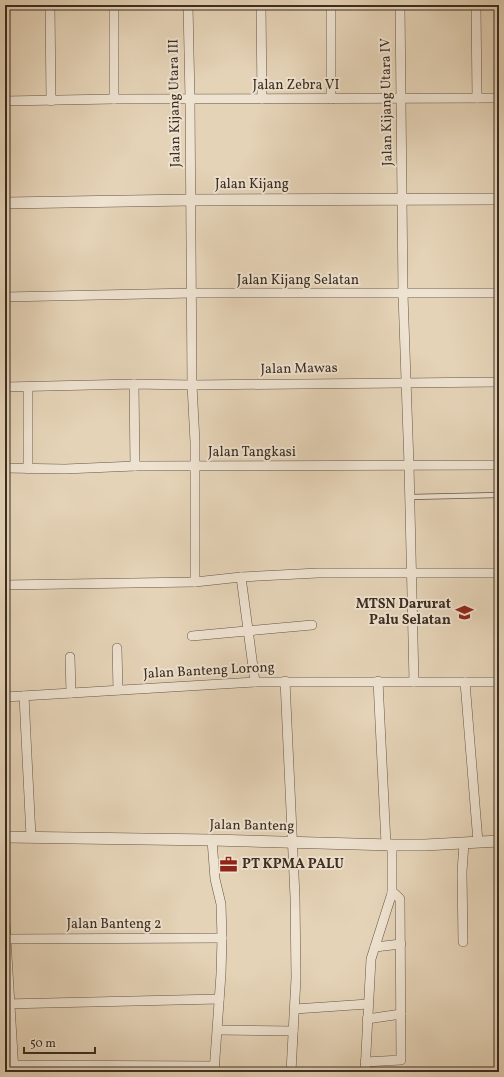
<svg xmlns="http://www.w3.org/2000/svg" width="504" height="1077" viewBox="0 0 504 1077" font-family="Vollkorn,serif">
<style>
.lines{fill:none;stroke-linecap:round;stroke-linejoin:round}
.service-casing{stroke:#665646;stroke-width:6}
.minor-casing{stroke:#665646;stroke-width:10}
.tertiary-casing{stroke:#665646;stroke-width:12}
.service{stroke:#eee2d0;stroke-width:4.5}
.minor{stroke:#eee2d0;stroke-width:9}
.tertiary{stroke:#eee2d0;stroke-width:11}
.labels{text-anchor:middle;dominant-baseline:central;stroke-width:4;stroke-linejoin:round;paint-order:stroke}
.street-label{font-size:14px;fill:#3b2d20;stroke:#eee2d0}
.poi-label{font-size:14px;font-weight:bold;fill:#3b2d20;stroke:#eee2d0;text-anchor:end}
</style>
<rect width="100%" height="100%" fill="#e5d3b7"/>
<filter id="stains"><feTurbulence type="fractalNoise" baseFrequency=".005" numOctaves="4"/><feColorMatrix values="0 0 0 0 .2 0 0 0 0 .09 0 0 0 0 .02 0 0 0 .5 -.17"/></filter>
<radialGradient id="worn" r=".72"><stop offset=".6" stop-color="#630" stop-opacity="0"/><stop offset="1" stop-color="#630" stop-opacity=".3"/></radialGradient>
<g class="lines">
<defs>
<polyline id="service" points="410,497 499,495"/>
<g id="minor">
<polyline points="50,5 51,101"/>
<polyline points="114,5 114,99"/>
<polyline points="188,5 190,99 192,385 195,442 195,582"/>
<polyline points="261,5 262,99"/>
<polyline points="331,5 331,99"/>
<polyline points="400,5 403,294 409,465 414,682"/>
<polyline points="476,5 477,98"/>
<polyline points="5,101 114,99 499,98"/>
<polyline points="5,297 192,293 499,293"/>
<polyline points="134,384 135,466"/>
<polyline points="5,387 134,384 192,385 499,382"/>
<polyline points="5,468 65,469 135,466 499,465"/>
<polyline points="28,469 28,387"/>
<polyline points="241,577 255,682"/>
<polyline points="5,585 195,582 241,577 318,573 499,573"/>
<polyline points="192,636 312,625"/>
<polyline points="117,648 118,690"/>
<polyline points="70,657 71,693"/>
<polyline points="285,681 295,897 296,978 291,1072"/>
<polyline points="378,681 386,844"/>
<polyline points="465,682 478,842"/>
<polyline points="24,696 31,837"/>
<polyline points="5,697 255,682 499,682"/>
<polyline points="212,840 215,879 221,904 222,938 221,974 214,1072"/>
<polyline points="5,922 14,1072"/>
<polyline points="5,939 222,938"/>
<polyline points="463,942 462,872 464,843"/>
<polyline points="375,947 401,944"/>
<polyline points="5,1004 219,999"/>
<polyline points="295,1009 368,1004"/>
<polyline points="367,1019 401,1014"/>
<polyline points="218,1030 293,1031"/>
<polyline points="365,1062 401,1060 400,899 395,894 392,893"/>
<polyline points="5,1065 215,1066"/>
<polyline points="365,1072 371,959 392,893 392,845"/>
</g>
<g id="tertiary">
<polyline points="5,203 190,200 499,199"/>
<polyline points="5,837 212,840 392,845 425,845 499,841"/>
</g>
</defs>
<use href="#service" class="service-casing"/>
<use href="#minor" class="minor-casing"/>
<use href="#tertiary" class="tertiary-casing"/>
<use href="#service" class="service"/>
<use href="#minor" class="minor"/>
<use href="#tertiary" class="tertiary"/>
</g>
<defs>
<symbol id="school-bare" viewBox="-9 -9 18 18"><path d="M0-5L7-2L0 1L-7-2ZM-4 1L0 2.5L4 1V4Q0 6-4 4Z" fill="#8f2418" stroke="#eee2d0" stroke-width="2.5" paint-order="stroke"/></symbol>
<symbol id="office-bare" viewBox="-9 -9 18 18"><path d="M-6-3h4V-5.5h4V-3h4V5H-6ZM-1-4.5V-3h2v-1.5ZM-6 0V1H6V0Z" fill="#8f2418" stroke="#eee2d0" stroke-width="2.5" paint-order="stroke"/></symbol>
</defs>
<g fill-rule="evenodd">
<use href="#school-bare" x="452" y="600" width="25" height="25"/>
<use href="#office-bare" x="216" y="852" width="25" height="25"/>
</g>
<g class="labels">
<g class="street-label">
<text x="296" y="85">Jalan Zebra VI</text>
<text transform="translate(387 102) rotate(-91)">Jalan Kijang Utara IV</text>
<text transform="translate(175 103) rotate(-91)">Jalan Kijang Utara III</text>
<text x="252" y="184">Jalan Kijang</text>
<text x="298" y="280">Jalan Kijang Selatan</text>
<text transform="translate(299 369) rotate(-1)">Jalan Mawas</text>
<text x="252" y="452">Jalan Tangkasi</text>
<text transform="translate(209 671) rotate(-3)">Jalan Banteng Lorong</text>
<text transform="translate(252 826) rotate(1)">Jalan Banteng</text>
<text x="114" y="924">Jalan Banteng 2</text>
</g>
<g class="poi-label">
<text x="451" y="604">MTSN Darurat<tspan x="451" dy="16">Palu Selatan</tspan></text>
<text x="242" y="864" text-anchor="start">PT KPMA PALU</text>
</g>
</g>
<rect width="504" height="1077" fill="none" stroke="#e5d3b7" stroke-width="20"/>
<rect x="6" y="6" width="492" height="1065" fill="none" stroke="#3b2d20" stroke-width="2"/>
<rect x="10" y="10" width="484" height="1057" fill="none" stroke="#3b2d20"/>
<path d="M24 1047v6h71v-6" fill="none" stroke="#3b2d20" stroke-width="2"/>
<text x="30" y="1047" font-size="12" fill="#3b2d20" stroke="#eee2d0" stroke-width="3" paint-order="stroke">50 m</text>
<rect width="100%" height="100%" filter="url(#stains)"/>
<rect width="100%" height="100%" fill="url(#worn)"/>
</svg>
